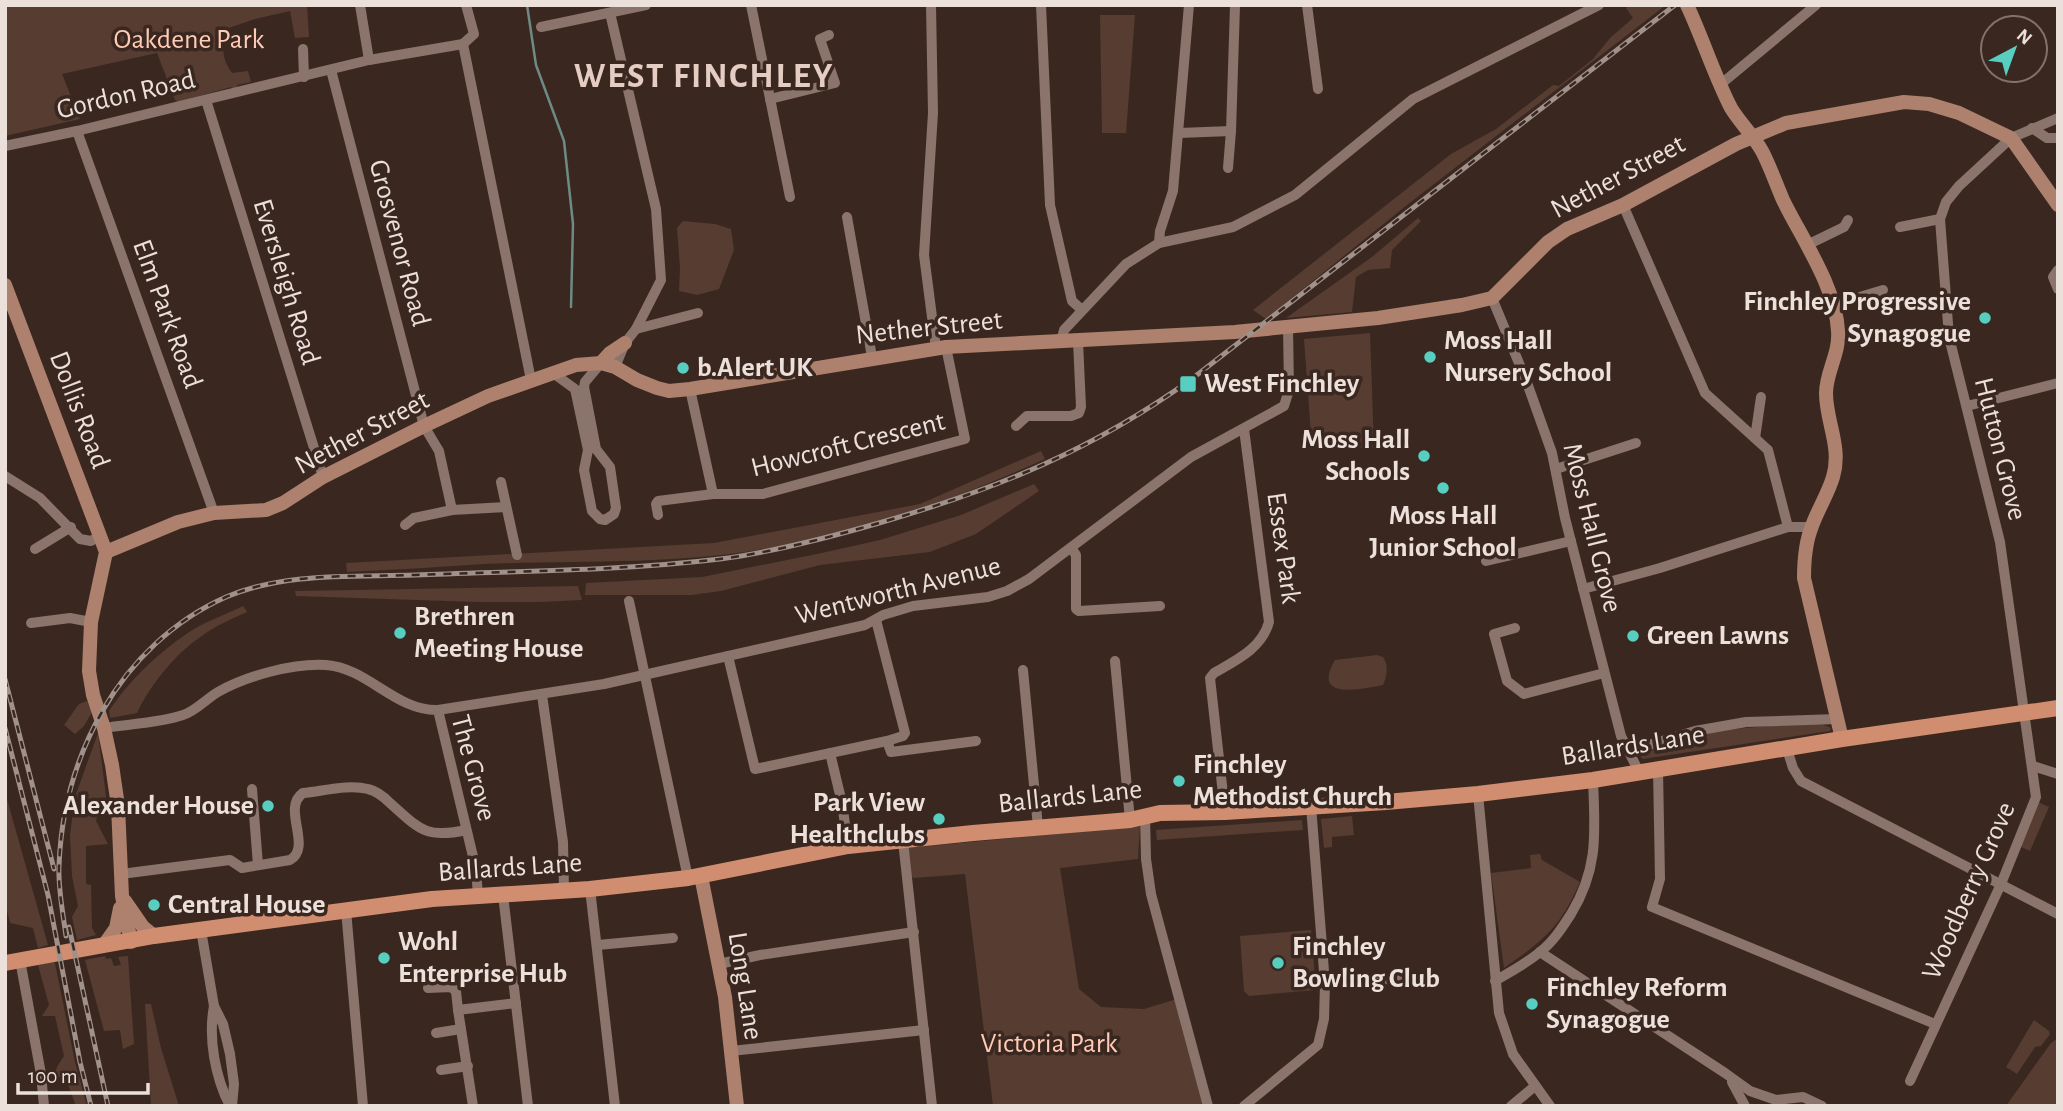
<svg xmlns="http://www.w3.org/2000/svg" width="2063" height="1111" viewBox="0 0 2063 1111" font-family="'Alegreya Sans',sans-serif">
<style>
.green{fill:#563c31}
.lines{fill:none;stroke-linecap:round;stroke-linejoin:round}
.stream{stroke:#6d8a84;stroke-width:2.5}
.street{stroke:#8a746b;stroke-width:10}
.secondary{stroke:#ad816d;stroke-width:14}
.primary{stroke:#d08d70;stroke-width:16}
.rail-casing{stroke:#a0918b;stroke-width:5}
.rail{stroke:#3a2820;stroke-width:2.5;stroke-dasharray:8;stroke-linecap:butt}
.poi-dot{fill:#58cec0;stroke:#3a2820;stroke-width:2.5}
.labels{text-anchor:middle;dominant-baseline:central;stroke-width:7;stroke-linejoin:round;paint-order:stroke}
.park-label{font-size:28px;fill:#ffcbb6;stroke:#3a2820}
.street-label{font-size:28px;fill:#ece0db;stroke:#3a2820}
.poi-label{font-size:28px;font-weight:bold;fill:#ece0db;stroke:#3a2820;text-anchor:start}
.district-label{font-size:35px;font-weight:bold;letter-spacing:2px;fill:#e5cdc3;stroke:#3a2820}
</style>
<rect width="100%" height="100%" fill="#3a2820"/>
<g class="green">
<path d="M5,5H307L309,37L295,38L290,11L255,19L226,29C222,47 221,57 232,73L248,71L251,82L237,85L238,89L234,90L231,87L179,102L175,100L157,53L62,74L80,119L5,136Z"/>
<polygon points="1630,5 1666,5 1407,205 1266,319 1253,310 1451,154 1496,129 1553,85 1559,86 1593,59 1610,38 1633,18 1626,8"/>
<polygon points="1100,15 1135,15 1126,133 1102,133"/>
<polygon points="1418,218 1421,221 1392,250 1390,268 1368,270 1356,277 1352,312 1286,318 1372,257"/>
<polygon points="683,221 715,224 731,229 734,250 719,289 697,295 679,291 680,268 677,228"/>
<polygon points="1370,333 1374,448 1312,448 1304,339"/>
<path d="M1041,451L1045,459C954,500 863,532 764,549C671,565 577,560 484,564C438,567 393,570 347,572L346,563L714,543L920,504Z"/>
<polygon points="1034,484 1039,491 976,534 930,552 820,565 721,591 691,595 585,595 586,583 702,577 817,554 880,540 961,515"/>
<polygon points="578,586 582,600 540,602 477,602 296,596 295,591"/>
<path d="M243,606L247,612C231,619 213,627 199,638C175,654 149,687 137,713L110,718L109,711C130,679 161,650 194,629C209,620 227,614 243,606Z"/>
<path d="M1377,655L1383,657C1389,665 1387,676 1383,685C1361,689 1311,701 1335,660Z"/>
<polygon points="87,701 92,712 84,726 75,734 64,725 79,704"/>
<path d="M1822,724L1831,728L1830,731L1643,759L1639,755C1705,727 1753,726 1822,724Z"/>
<polygon points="98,733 108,812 98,813 96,821 108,844 86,846 86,884 91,885 92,928 96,935 77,940 72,917 78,906 72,876 70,835 75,797"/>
<polygon points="5,792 48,945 38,948 33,928 10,923 5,902"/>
<polygon points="2038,802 2049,807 2030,851 2019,846"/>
<polygon points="1352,816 1354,835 1332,837 1332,847 1324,848 1321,819"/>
<polygon points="1302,820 1303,830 1157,840 1156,830"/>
<polygon points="1140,826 1138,859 1060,868 1079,989 1101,1007 1144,1009 1180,998 1208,1106 993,1106 965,874 914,878 910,876 907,848"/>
<path d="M1540,854L1542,860L1580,882C1560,928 1544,940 1504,968L1491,873L1531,868L1530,855Z"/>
<polygon points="1311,930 1316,990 1249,996 1244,991 1240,936"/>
<polygon points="105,956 106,959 111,958 114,966 121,965 118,957 128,956 134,1044 123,1049 120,1030 104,1031 85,960"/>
<polygon points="52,962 55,963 75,1062 87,1106 76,1106 65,1077 54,1077 57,1067 64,1056 55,1016 42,1016 49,1005 38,965"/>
<polygon points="145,1004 151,1004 161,1048 179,1106 151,1106"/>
<polygon points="2034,1020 2049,1031 2050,1034 2041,1046 2035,1047 2017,1074 2006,1067"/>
<polygon points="2058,1038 2058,1106 2006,1106 2051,1043"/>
</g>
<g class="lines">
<polyline class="stream" points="527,5 536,65 564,141 573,224 571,307"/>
<g class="street">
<polyline points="360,5 369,60"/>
<polyline points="751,5 790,197"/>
<polyline points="931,5 933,113 924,255 936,348"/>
<polyline points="1041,5 1050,205 1072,301 1082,310"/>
<polyline points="1307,5 1318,89"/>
<polyline points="610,13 656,209 661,280 636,329 625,343 615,367"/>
<polyline points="541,27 646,5"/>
<polyline points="463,44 531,380"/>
<polyline points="463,44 474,34 466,5"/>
<polyline points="303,49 304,77"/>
<polyline points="331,70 424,426 439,451 452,510 506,507"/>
<polyline points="1721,84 1816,5"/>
<polyline points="770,99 835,83 820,39 829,35"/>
<polyline points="206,100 323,477"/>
<polyline points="2032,128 2047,138 2058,138"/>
<polyline points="77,131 214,513"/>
<polyline points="1179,133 1231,131"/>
<polyline points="5,146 77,131 369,60 463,44"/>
<polyline points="1228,168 1231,131 1235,6"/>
<polyline points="1623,205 1705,393 1768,450 1788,527"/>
<polyline points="847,217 872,357"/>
<polyline points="1900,227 1940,219"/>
<polyline points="1159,243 1160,231 1173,191 1189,5"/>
<polyline points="1807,245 1844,227 1848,220"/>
<polyline points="2058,270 2053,277 2058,289"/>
<polyline points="1492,298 1526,380 1552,453 1565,518 1621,736 1639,772"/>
<polyline points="1833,305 1883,290"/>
<polyline points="636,329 698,313"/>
<polyline points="1061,341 1064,330 1126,264 1159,243 1233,227 1295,195 1413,99 1599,5"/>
<polyline points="553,373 575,389 588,450 584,470 592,511 600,519 605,520 614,514 616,508 610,467 596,449 584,387 585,382 601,363"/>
<polyline points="690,389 713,494 763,494 965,439 946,347"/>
<polyline points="1967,406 2058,383"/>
<polyline points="1016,426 1027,416 1071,416 1079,413 1081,407 1078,341"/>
<polyline points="1755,438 1761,397"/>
<polyline points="1556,469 1636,443"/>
<polyline points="5,476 40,498 80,539 91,541 101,535"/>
<polyline points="501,482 517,555"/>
<polyline points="658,515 656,504 658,501 713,494"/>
<polyline points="405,525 414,518 452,510"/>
<polyline points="1071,548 1076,555 1076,609 1079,611 1160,606"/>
<polyline points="35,549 71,527"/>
<polyline points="1486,561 1571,541"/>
<polyline points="1583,589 1660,568 1788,527 1811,527"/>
<polyline points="629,601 688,878"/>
<polyline points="31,623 70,618 91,622"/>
<polyline points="1515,628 1494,634 1507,681 1524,694 1604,673"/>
<polyline points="728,656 755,769 887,741 903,736 905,733 876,620"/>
<polyline points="1115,661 1130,820"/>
<polyline points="1023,670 1038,827"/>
<polyline points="542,695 563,842 564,891"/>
<polyline points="438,710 604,684 865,625 883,615 913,606 988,597 1007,591 1029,579 1191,457 1284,406 1289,390 1288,327"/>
<path d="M104,728C128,724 160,723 183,715C196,711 206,699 218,692C246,676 293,663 326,665C368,668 395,711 438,710L476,869L478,896"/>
<polyline points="887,741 891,752 976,741"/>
<polyline points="1787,749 1793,768 1801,781 2058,914"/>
<polyline points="1629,751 1695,731 1746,722 1837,719"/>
<polyline points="830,753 842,803 848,846"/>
<polyline points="2033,766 2058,774"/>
<polyline points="1658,769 1660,879 1652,907 1935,1024"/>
<polyline points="252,789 258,865"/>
<polyline points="1478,794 1499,1013 1513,1054 1550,1106"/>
<path d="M1225,812L1210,678L1214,673C1237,660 1262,648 1269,622L1244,429"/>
<polyline points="1145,815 1146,859 1151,894 1208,1106"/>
<polyline points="903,841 932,1106"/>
<path d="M121,874L230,860L242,868L290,860C313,847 281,808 303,793C324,791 348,784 368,789C377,791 384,797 390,803C419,829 426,839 466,830"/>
<polyline points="590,889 615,1106"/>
<polyline points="503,895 528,1106"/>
<polyline points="346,910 363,1106"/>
<polyline points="201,930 214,1006 223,1024 230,1054 234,1084 232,1106"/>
<polyline points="598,945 673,938"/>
<polyline points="1540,952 1725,1073 1750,1091 1776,1100 1803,1097 1822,1106"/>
<polyline points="20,960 41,1074 44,1106"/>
<polyline points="719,964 760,955 914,932"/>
<path d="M1495,981C1510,972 1527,963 1540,952C1553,942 1562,928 1571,914C1599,868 1595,832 1593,780"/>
<polyline points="1325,984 1414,977"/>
<polyline points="428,988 451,987 456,991 458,1010 516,1003"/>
<path d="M214,1006C208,1038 215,1077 230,1106"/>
<polyline points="458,1010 473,1106"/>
<polyline points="436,1033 461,1029"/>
<polyline points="731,1051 924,1030"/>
<polyline points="441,1070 468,1066"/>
<polyline points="1910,1081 2001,884 2036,797 2000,542 1949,337 1940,219 1946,202 1959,186 2011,138 2058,118"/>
<polyline points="1732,1082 1745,1106"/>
<polyline points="1244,1106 1318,1045 1324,1019 1325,984 1311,806"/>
<polyline points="1511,1106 1535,1086"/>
</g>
<g class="secondary">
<path d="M1687,5C1703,39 1714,75 1731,108C1740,123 1754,136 1762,151C1770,166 1776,184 1783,200C1802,239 1836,287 1838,331C1840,353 1826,372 1826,393C1826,422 1842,447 1833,477C1828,494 1818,509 1812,526C1805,543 1804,560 1804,578L1842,739"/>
<polyline points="5,285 106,552 91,622 89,671 93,695 104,728 112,765 118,806 122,896 131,942"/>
<polyline points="601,363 610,353 625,343"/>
<polyline points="106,552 178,522 214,513 266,510 283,503 323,477 424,426 488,396 576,365 601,363 615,367 637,380 657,388 669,391 690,389 946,347 1235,332 1378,318 1462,305 1492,298 1548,242 1567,229 1623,205 1736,144 1786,123 1904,102 1929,104 1959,113 2011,138 2058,205"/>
<polyline points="701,876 725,997 737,1106"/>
<polyline points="125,901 143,927 154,936"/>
<polyline points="104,945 116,928 120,908"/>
</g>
<polyline class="primary" points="5,963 154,936 432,899 590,889 688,878 848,846 973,833 1130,820 1160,813 1225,812 1386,802 1478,794 1593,780 1842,739 2058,708"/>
<defs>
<g id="rail">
<polyline points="5,679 54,869"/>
<polyline points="5,728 48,895 80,1062 91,1106"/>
<polyline points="69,927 108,1106"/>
<path d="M66,936C63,913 58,889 59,866C61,811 76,757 103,710C131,661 174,620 226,597C285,572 352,577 415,575C516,571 621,571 720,559C774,552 827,538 879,523C997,489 1093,450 1193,378L1675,5"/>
</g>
</defs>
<use href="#rail" class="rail-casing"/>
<use href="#rail" class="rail"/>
</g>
<g class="poi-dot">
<circle cx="1985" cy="318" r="7"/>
<circle cx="1430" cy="357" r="7"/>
<circle cx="683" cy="368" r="7"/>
<rect x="1179" y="375" width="18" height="18" rx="3.5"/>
<circle cx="1424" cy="456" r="7"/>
<circle cx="1443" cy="488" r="7"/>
<circle cx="400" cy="633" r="7"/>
<circle cx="1633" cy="636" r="7"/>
<circle cx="1179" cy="781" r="7"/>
<circle cx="268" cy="806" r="7"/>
<circle cx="939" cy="819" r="7"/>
<circle cx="154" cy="905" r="7"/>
<circle cx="384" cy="958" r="7"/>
<circle cx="1278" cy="963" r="7"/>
<circle cx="1532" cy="1004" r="7"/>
</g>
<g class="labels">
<g class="park-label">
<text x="189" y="40">Oakdene Park</text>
<text x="1049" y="1044">Victoria Park</text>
</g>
<g class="street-label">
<text transform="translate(126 95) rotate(-13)">Gordon Road</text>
<text transform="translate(1618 177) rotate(-28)">Nether Street</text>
<text transform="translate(399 243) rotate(75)">Grosvenor Road</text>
<text transform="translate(286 282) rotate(73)">Eversleigh Road</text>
<text transform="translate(167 314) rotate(70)">Elm Park Road</text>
<text transform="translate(929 328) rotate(-6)">Nether Street</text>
<text transform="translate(79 410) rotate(69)">Dollis Road</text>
<text transform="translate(362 433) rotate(-28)">Nether Street</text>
<text transform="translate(848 445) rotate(-14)">Howcroft Crescent</text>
<text transform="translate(2000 449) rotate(76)">Hutton Grove</text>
<text transform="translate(1592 528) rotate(76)">Moss Hall Grove</text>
<text transform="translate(1283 548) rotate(82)">Essex Park</text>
<text transform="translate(898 591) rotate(-14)">Wentworth Avenue</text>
<text transform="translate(1633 746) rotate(-9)">Ballards Lane</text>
<text transform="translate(473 768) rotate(75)">The Grove</text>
<text transform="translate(1070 797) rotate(-6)">Ballards Lane</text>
<text transform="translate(510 868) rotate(-4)">Ballards Lane</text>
<text transform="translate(1969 891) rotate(-66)">Woodberry Grove</text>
<text transform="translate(745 986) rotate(81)">Long Lane</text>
</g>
<g class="poi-label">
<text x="1971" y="302" text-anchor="end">Finchley Progressive<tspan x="1971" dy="32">Synagogue</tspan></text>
<text x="1444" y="341">Moss Hall<tspan x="1444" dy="32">Nursery School</tspan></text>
<text x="697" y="368">b.Alert UK</text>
<text x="1204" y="384">West Finchley</text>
<text x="1410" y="440" text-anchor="end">Moss Hall<tspan x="1410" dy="32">Schools</tspan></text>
<text x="1443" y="516" text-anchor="middle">Moss Hall<tspan x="1443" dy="32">Junior School</tspan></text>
<text x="414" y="617">Brethren<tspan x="414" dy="32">Meeting House</tspan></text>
<text x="1647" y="636">Green Lawns</text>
<text x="1193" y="765">Finchley<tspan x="1193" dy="32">Methodist Church</tspan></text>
<text x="925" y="803" text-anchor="end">Park View<tspan x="925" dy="32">Healthclubs</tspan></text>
<text x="254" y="806" text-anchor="end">Alexander House</text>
<text x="168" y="905">Central House</text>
<text x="398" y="942">Wohl<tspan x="398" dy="32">Enterprise Hub</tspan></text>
<text x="1292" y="947">Finchley<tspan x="1292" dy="32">Bowling Club</tspan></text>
<text x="1546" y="988">Finchley Reform<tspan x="1546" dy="32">Synagogue</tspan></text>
</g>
<g class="district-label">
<text x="704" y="76">WEST FINCHLEY</text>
</g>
</g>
<rect width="2063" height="1111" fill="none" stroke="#ece0db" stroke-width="14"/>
<g transform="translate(2014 49) rotate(41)"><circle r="33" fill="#3a2820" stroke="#81726b" stroke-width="2"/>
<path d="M0-5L12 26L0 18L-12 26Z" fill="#58cec0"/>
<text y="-10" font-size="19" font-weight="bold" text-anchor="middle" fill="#ece0db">N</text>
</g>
<path d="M18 1083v10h130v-10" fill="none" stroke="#ece0db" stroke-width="3.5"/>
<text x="28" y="1083" font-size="21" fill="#ece0db" stroke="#3a2820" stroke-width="5" paint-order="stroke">100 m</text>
</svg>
